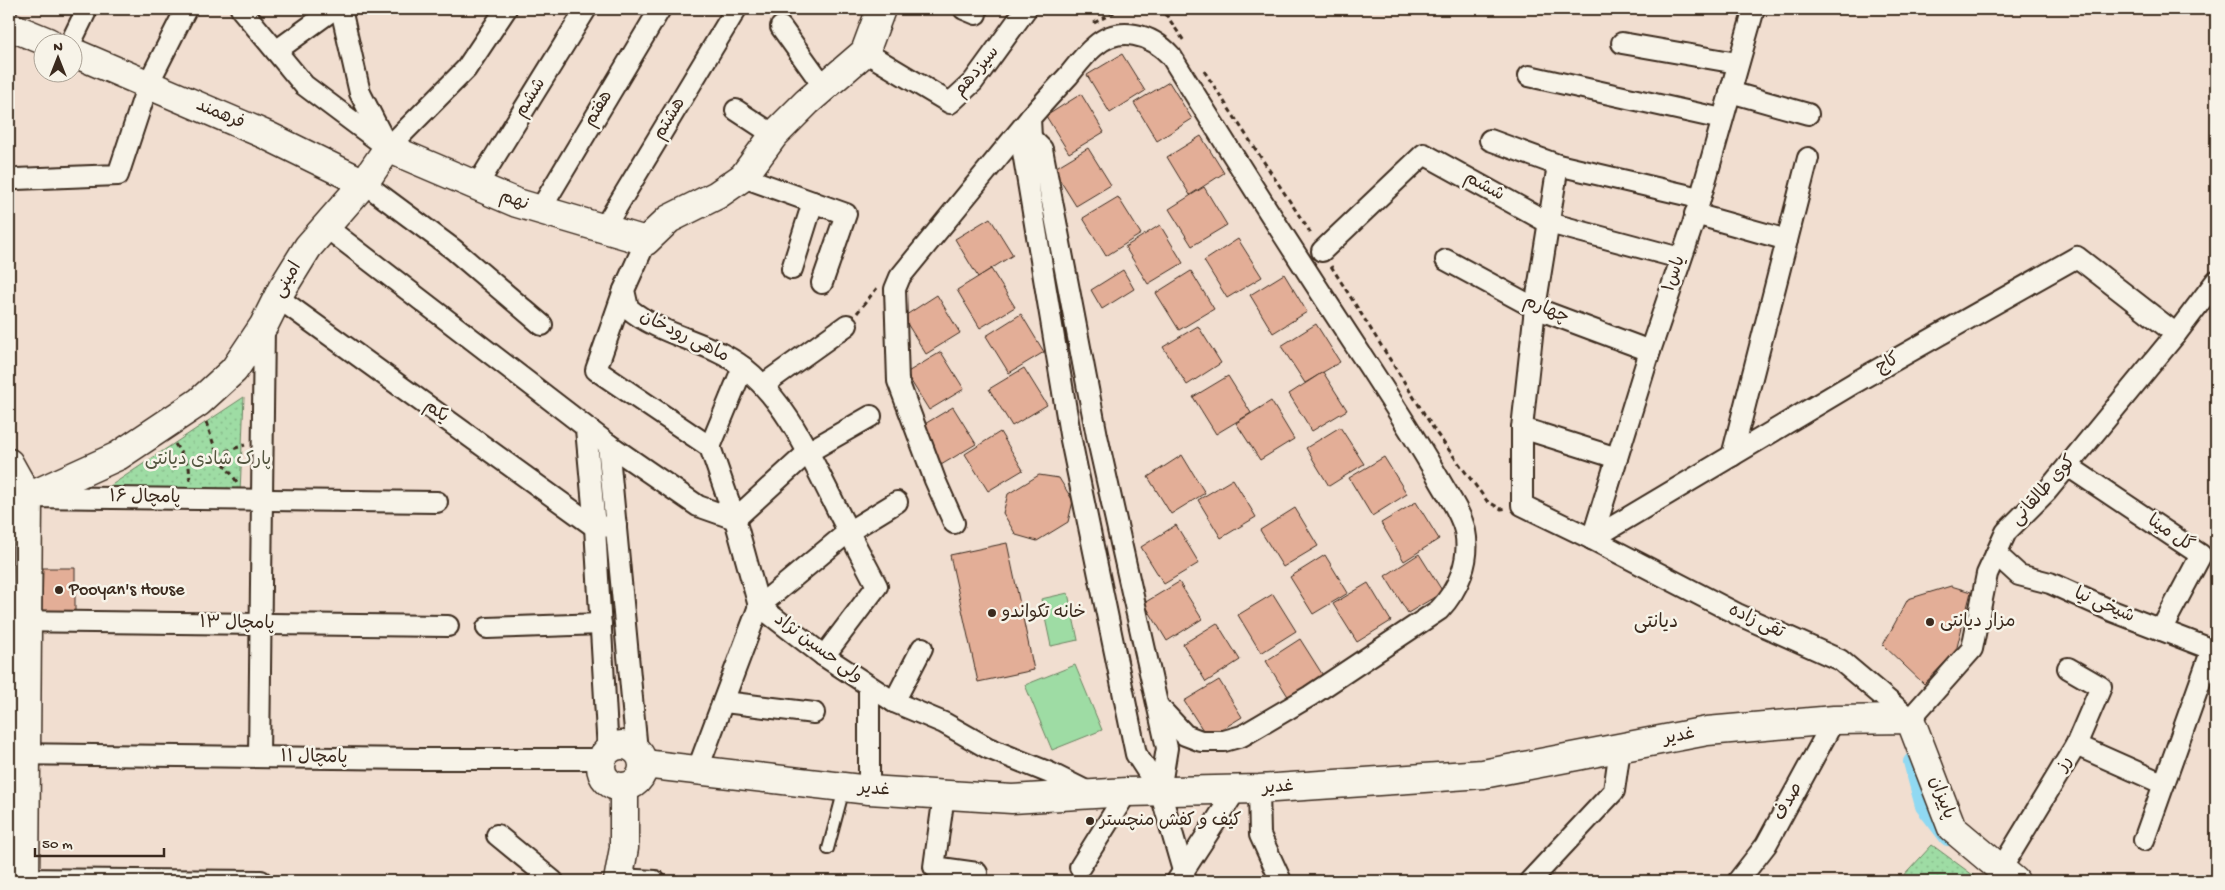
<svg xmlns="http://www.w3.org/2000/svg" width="2225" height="890" viewBox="0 0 2225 890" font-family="'Gochi Hand','Playpen Sans Arabic',sans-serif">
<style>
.grass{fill:url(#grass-dots);stroke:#6c8361}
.pitch{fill:#9edca4;stroke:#6c8361}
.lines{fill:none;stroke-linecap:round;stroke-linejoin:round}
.canal{stroke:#90d9f2;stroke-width:18}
.building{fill:#e3ae97;stroke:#3b2a1e}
.lane-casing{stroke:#3b2a1e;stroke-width:14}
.street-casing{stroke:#3b2a1e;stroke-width:24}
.secondary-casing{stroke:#3b2a1e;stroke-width:31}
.path{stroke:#3b2a1e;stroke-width:3;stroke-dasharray:5 4;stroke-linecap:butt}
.lane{stroke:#f7f3e8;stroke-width:10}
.street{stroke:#f7f3e8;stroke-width:20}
.secondary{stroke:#f7f3e8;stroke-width:28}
.poi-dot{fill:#3b2a1e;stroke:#f7f3e8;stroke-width:2}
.labels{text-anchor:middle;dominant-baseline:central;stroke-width:5;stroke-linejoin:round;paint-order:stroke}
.street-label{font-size:18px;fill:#3b2a1e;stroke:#f7f3e8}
.park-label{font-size:18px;fill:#545640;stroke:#f7f3e8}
.poi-label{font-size:18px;fill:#3b2a1e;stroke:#f7f3e8;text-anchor:start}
.neighbourhood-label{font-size:19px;fill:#3b2a1e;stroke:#f7f3e8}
</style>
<defs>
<pattern id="grass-dots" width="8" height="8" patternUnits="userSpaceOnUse" patternTransform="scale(1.25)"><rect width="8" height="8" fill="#9edca4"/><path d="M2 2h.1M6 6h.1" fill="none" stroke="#89bd8d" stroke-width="1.8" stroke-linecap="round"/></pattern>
</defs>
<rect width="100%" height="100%" fill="#f1ded0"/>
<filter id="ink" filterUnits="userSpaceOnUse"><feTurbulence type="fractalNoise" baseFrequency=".02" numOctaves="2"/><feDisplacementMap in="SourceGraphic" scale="10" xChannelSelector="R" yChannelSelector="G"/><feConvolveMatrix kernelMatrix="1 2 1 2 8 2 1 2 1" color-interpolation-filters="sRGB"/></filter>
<g filter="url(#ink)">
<g class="grass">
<polygon points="244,397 240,493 101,492"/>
<polygon points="1932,845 1981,881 1899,881"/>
</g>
<g class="pitch">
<polygon points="1068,593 1078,640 1051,646 1041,599"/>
<polygon points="1075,665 1102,730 1052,750 1025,685"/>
</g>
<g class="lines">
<polyline class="canal" points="1912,762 1924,806 1948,837"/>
</g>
<g class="building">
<polygon points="1122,54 1145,91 1110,113 1087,75"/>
<polygon points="1169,82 1192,119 1157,141 1134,103"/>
<polygon points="1081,94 1104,132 1069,153 1046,116"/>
<polygon points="1201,136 1224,173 1190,195 1167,157"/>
<polygon points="1088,148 1111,185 1076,206 1053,169"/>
<polygon points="1204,187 1227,225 1192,246 1169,209"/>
<polygon points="1118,197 1141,234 1106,256 1083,218"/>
<polygon points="990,218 1013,255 978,277 955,239"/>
<polygon points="1160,225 1183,263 1148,284 1125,247"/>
<polygon points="1238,239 1262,277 1227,298 1204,261"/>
<polygon points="991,269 1015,307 980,328 957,290"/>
<polygon points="1123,270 1134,289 1102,309 1091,290"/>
<polygon points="1191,271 1214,309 1179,330 1156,293"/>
<polygon points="1284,274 1307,312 1273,333 1250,295"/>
<polygon points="937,295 960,333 926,354 903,317"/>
<polygon points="1021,314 1044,352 1009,373 986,336"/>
<polygon points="1316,324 1340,362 1305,383 1281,346"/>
<polygon points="1198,326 1221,363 1187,385 1163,347"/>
<polygon points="941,352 964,389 929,410 906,373"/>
<polygon points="1024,368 1047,405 1012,426 989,389"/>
<polygon points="1323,372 1347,410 1312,431 1289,394"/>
<polygon points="1228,376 1251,413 1216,434 1193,397"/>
<polygon points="1271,401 1294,439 1260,460 1236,423"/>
<polygon points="953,407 976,444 941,465 918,428"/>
<polygon points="1340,427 1364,464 1329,486 1306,448"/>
<polygon points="1000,432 1023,470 988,491 965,454"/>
<polygon points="1182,455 1205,493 1171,514 1148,477"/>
<polygon points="1384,457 1407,494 1372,516 1349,478"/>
<polygon points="1039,475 1059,478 1073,501 1068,522 1037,541 1016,535 1003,513 1008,494"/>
<polygon points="1233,479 1256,517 1221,538 1198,500"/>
<polygon points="1416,502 1439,539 1404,561 1381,523"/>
<polygon points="1295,508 1318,546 1283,567 1260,530"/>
<polygon points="1176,525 1199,563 1164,584 1141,547"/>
<polygon points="1007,543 1034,670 978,682 950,555"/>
<polygon points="1419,554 1443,592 1408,613 1385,576"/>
<polygon points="1325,555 1348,593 1313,614 1290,577"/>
<polygon points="43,568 75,568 75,613 42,613"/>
<polygon points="1179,582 1202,619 1167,641 1144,603"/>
<polygon points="1368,583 1391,621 1357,642 1333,604"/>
<polygon points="1951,586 1971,592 1956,651 1924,684 1883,645 1908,599"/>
<polygon points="1273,594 1296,631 1261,653 1238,615"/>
<polygon points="1217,623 1240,660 1206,682 1183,644"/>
<polygon points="1300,639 1324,677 1289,698 1266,661"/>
<polygon points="1219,680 1242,717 1208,738 1184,701"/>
</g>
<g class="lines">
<defs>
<polyline id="lane" points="828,849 844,789"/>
<g id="street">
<polyline points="241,9 304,85 388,148"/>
<polyline points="341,9 360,93 386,144"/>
<polyline points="964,9 976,14"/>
<polyline points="781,27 824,87"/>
<polyline points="71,42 87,9"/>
<polyline points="1622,43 1737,63"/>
<polyline points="276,51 334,9"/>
<polyline points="865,52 950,103 973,82 1026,9"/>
<polyline points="1529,76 1722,119"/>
<polyline points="1730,92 1808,114"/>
<polyline points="736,110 774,135"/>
<path d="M1031,138L1030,118C1043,103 1056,89 1069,75C1077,65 1085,54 1095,46C1119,25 1151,34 1171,56C1236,161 1302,265 1370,368C1394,405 1418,442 1440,481C1449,497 1461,513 1465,531C1471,561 1458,590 1439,610L1310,696L1242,736L1224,741H1201L1185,735L1158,706"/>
<polyline points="1490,140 1558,165 1699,198"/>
<polyline points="388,148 466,69 506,9"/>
<polyline points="1558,165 1535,308 1522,428 1522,505 1592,539 1737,614 1840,660 1910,719 1972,649 1987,574 2006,532 2047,491 2176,334 2216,281"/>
<polyline points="743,177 846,214 822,283"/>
<polyline points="16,179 118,175 148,84 186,9"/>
<polyline points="364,183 453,249 542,325"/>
<polyline points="476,187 586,9"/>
<polyline points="540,210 660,9"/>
<polyline points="1695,214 1787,240"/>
<polyline points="326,227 608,444 698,506 735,519 759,606 824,656 894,702 944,723 988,748 1050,773 1092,794"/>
<polyline points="604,228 736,9"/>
<path d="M646,241L624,290L628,308C661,336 709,341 743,367C785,400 808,452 832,499C846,528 862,557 877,586L824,656"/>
<polyline points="1322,251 1424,154 1549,223 1680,258"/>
<polyline points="1446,260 1535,308 1650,351"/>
<polyline points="792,269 813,202"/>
<polyline points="624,290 596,370 710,447"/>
<polyline points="277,297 595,527 616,526"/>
<polyline points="743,367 710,447 735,519 808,452 871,416"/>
<polyline points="763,385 847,325"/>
<polyline points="1522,428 1617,458"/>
<polyline points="586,429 595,527 608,751"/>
<polyline points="608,444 637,751"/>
<polyline points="1732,456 1808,158"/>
<polyline points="2068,466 2201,555 2161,630"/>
<polyline points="9,500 28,497 437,502"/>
<polyline points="954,523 935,480 898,381 895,289 900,277 1030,118"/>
<polyline points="1592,539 1854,383 2077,257 2176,334"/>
<polyline points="1592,539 1650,351 1693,224 1754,9"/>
<polyline points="1996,554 2019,575 2050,583 2112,611 2216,651"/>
<polyline points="9,621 448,626"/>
<polyline points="487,628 601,624"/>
<polyline points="869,687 869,790"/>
<polyline points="725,702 814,713"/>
<polyline points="894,702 922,648"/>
<polyline points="2076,745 2164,784"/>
<polyline points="9,754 420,759 602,759"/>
<polyline points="259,757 264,325"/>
<polyline points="697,771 759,606 848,532 897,502"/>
<polyline points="1259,789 1260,835 1281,881"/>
<polyline points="1160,791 1167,748 1097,436 1042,149 1031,138 1023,152 1071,440 1136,754 1160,791 1186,881"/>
<polyline points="944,795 934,867 977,873"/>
<polyline points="497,835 553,881"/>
<polyline points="2144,840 2212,649"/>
<polyline points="1080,867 1127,792"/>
<polyline points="2001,869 2076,745 2101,687 2068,668"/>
<polyline points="9,879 261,881"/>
<polyline points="619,879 655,881"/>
<polyline points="1177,881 1236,790"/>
<polyline points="1530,881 1614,791 1620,748"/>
<polyline points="1738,881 1766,845 1834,720"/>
</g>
<g id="secondary">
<polyline points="9,26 48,42"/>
<polyline points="72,52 266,135 364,183"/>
<polyline points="9,463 28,497 25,881"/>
<polyline points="28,497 118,456 199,402 234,370 264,325 282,289 308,247 364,183 388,148 517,203 646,241 669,219 717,195 743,177 774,135 807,102 865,52 881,9"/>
<circle cx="622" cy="766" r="21"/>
<polyline points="644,764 869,790 1012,799 1127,792 1259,789 1483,774 1707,731 1834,720 1910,719 1952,828 2015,881"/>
<polyline points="618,881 624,848 624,787"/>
</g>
</defs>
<use href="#lane" class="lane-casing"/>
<use href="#street" class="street-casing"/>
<use href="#secondary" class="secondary-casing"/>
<g class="path">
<polyline points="1157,9 1167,16 1184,41"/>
<polyline points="1094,23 1120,9"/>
<polyline points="1204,71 1312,235"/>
<polyline points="1331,266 1437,434 1487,501 1501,509 1507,508"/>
<polyline points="857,313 877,288"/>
<polyline points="206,422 217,454 237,482"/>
<polyline points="175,444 189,466 190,481"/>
<polyline points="217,454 245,445"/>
</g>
<use href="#lane" class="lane"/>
<use href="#street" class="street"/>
<use href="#secondary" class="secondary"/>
</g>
</g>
<g class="poi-dot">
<circle cx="59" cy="590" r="5"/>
<circle cx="992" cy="613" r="5"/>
<circle cx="1930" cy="622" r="5"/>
<circle cx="1090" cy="821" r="5"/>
</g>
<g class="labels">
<g class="street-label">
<text transform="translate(977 72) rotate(-50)">سیزدهم</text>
<text transform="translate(531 98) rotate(-58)">ششم</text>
<text transform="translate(599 109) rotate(-59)">هفتم</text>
<text transform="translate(220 115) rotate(23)">فرهمند</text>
<text transform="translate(670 119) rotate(-59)">هشتم</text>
<text transform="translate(1484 187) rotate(29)">ششم</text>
<text transform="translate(514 201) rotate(20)">نهم</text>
<text transform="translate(1675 274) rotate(-71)">یاس۱</text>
<text transform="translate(288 280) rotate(-59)">امینی</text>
<text transform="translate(1546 310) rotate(23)">چهارم</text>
<text transform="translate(684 337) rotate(26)">ماهی رودخان</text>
<text transform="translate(1888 364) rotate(-29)">کاج</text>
<text transform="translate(436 412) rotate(36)">یکم</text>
<text transform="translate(2044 491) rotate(-48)">کوی طالقانی</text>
<text transform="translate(145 498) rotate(1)">پامچال ۱۶</text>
<text transform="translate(2170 534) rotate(34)">گل مینا</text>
<text transform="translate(2104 606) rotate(23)">شیخی نیا</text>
<text transform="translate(1756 622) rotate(25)">تقی زاده</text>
<text transform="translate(237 624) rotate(1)">پامچال ۱۳</text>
<text transform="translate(818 649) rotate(36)">ولی حسین نژاد</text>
<text transform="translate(1679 737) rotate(-11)">غدیر</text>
<text transform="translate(314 758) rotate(1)">پامچال ۱۱</text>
<text transform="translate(2065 764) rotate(-58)">رز</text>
<text transform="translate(1278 788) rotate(-4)">غدیر</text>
<text transform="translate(874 790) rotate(5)">غدیر</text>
<text transform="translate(1941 798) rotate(69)">پاییزان</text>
<text transform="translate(1789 802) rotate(-61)">صدف</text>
</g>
<g class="park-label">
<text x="208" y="460">پارک شادی دیانتی</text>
</g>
<g class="poi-label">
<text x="69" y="590">Pooyan's House</text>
<text x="1002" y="613">خانه تکواندو</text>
<text x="1940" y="622">مزار دیانتی</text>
<text x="1100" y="821">کیف و کفش منچستر</text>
</g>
<g class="neighbourhood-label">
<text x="1656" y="623">دیانتی</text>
</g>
</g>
<rect width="2225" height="890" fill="none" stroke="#f7f3e8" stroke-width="30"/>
<rect x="15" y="15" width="2195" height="860" fill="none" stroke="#3b2a1e" stroke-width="2" filter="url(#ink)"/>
<g transform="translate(58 58)"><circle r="24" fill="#f7f3e8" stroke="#aca397"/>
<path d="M0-4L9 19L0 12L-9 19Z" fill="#3b2a1e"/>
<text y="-8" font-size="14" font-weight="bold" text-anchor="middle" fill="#3b2a1e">N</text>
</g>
<path d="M35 848v8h129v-8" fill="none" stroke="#3b2a1e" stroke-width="2.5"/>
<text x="42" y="848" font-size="15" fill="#3b2a1e" stroke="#f7f3e8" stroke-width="4" paint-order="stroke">50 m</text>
</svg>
